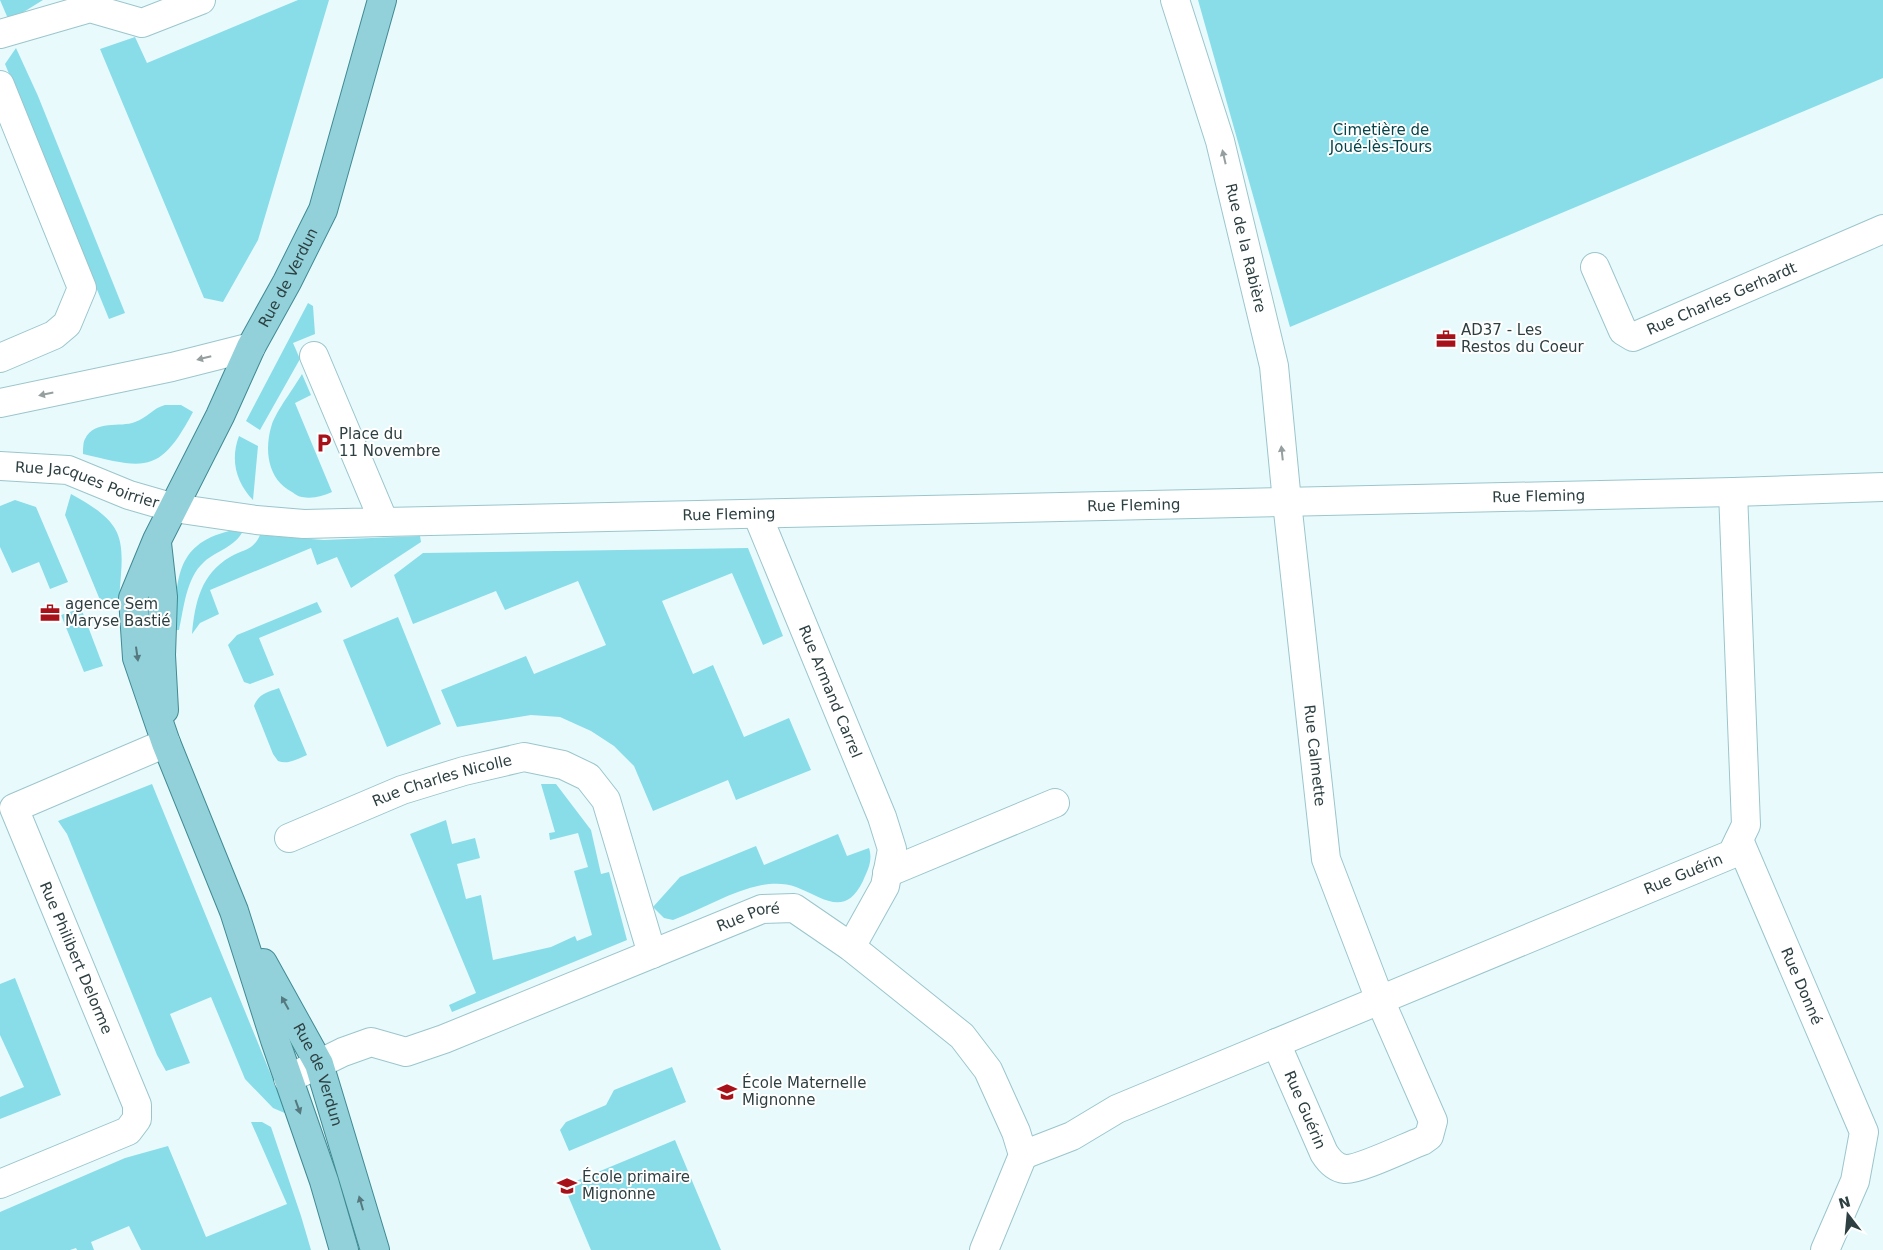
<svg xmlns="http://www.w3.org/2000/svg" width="1883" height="1250" viewBox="0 0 1883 1250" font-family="'DejaVu Sans',sans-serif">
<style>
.green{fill:#88dde9}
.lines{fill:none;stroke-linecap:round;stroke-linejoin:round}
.minor-casing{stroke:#9ac6cb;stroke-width:30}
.major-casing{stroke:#3f8a93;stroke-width:30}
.minor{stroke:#fff;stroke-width:28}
.major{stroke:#92d1d9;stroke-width:28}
.oneway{fill:#969fa0}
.oneway2{fill:#55797e}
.labels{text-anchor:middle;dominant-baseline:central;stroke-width:4;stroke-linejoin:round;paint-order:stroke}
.park-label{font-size:15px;fill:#04454b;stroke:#fff}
.street-label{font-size:15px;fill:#2d3f41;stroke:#fff}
.poi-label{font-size:15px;fill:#2d3f41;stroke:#fff;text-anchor:start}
</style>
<rect width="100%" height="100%" fill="#e9fafd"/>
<g class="green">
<polygon points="0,0 43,0 9,21"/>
<polygon points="298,0 329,0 258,240 223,302 204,298 100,49 135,37 147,63"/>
<polygon points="1198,0 1883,0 1883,78 1290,327"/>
<polygon points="16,48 38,96 125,313 109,319 5,64"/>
<polygon points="308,303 313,306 315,334 293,343 300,359 260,430 246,421"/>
<path d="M302,374L311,395L295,403L332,492C323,496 313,499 302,497C299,497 295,494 292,492C267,479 264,449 272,424C277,410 294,388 302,374Z"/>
<path d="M165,405H181L193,412C160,474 146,469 83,454C83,450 83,442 85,439C95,419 120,428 135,422C147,418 153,408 165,405Z"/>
<path d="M239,436L258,446L253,500C236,482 230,460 239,436Z"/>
<path d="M71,494C128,525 124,539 119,599L100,600L65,515Z"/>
<polygon points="15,500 36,507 68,582 50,589 39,562 12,573 0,547 0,506"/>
<path d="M229,531H243C234,548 217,550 204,562C186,578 184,608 179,630H173C178,582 173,545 229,531Z"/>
<path d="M260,535L324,540L420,536L421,542L351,588L337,557L317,565L311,548L210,590L219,614L200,623L192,634C195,602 201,574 230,557C244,549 253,551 260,535Z"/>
<polygon points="748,548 783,636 763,645 732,573 662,601 693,674 713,665 744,737 789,718 811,770 736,800 728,780 653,811 634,766 614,746 591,731 560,717 531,715 457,727 441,690 526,656 534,674 606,645 578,581 505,610 496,591 413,624 394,575 423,553"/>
<polygon points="317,602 322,612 259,638 274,675 250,684 244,682 228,645 237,635"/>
<polygon points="81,608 103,666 84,672 61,615"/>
<polygon points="398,617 441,724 387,747 343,640"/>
<path d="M279,688L307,755C297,759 288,765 278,761L273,754L254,706C258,694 268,692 279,688Z"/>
<polygon points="152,784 287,1114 273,1108 245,1079 211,997 170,1014 190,1063 166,1071 157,1055 67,834 58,821"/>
<polygon points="541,784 556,784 591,830 601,874 609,872 627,940 452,1012 449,1005 476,993 410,834 446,820 452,844 475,838 480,858 457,864 466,899 481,895 493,960 551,947 575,936 577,941 592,935 574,871 588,867 578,833 550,840 549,833 555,832"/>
<path d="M838,834L847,856L869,848C873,860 868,870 863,881C845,918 824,898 796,887C786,883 773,883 762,885C731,891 703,909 673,920L664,918L653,907L680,877L756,846L764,865Z"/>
<polygon points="15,978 61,1095 0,1119 0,1097 24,1087 0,1035 0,984"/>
<polygon points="672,1067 686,1102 569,1151 560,1130 566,1122 606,1105 614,1090"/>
<polygon points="251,1122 262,1122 271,1127 301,1216 311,1250 141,1250 129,1226 91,1242 94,1250 77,1250 76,1248 70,1250 0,1250 0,1212 125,1158 168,1146 206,1237 287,1204"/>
<polygon points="675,1140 721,1250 591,1250 564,1186"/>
</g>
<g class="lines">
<defs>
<g id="minor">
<path id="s1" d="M1175,0L1220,141L1274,366L1287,502L1326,859L1380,1000L1433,1121L1429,1136L1422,1141C1406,1147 1359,1170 1345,1169C1335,1168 1329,1161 1324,1153L1276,1043"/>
<polyline points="0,34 90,8 142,23 201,0"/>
<polyline points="0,85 82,288 67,324 54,335 0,358"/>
<path id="s2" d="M1595,267L1623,331L1633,337L1883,229"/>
<polyline points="0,403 172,367 251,347"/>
<path id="s3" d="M0,466L68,470L129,495L174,508L256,520L304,524L384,522L314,356"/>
<path id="s4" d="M757,514L882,817L892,849L885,886L851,947"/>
<path id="s5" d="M384,522L1733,492L1883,487"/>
<path id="s6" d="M289,838L402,790L464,771L524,757L563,765L588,777L606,800L652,954"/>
<path id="s7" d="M1739,840L1864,1132L1855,1181L1825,1250"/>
<polyline points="887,873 1055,803"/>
<path id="s8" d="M288,1079L343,1052L371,1042L406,1052L444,1039L762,909L794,908L851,947L962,1036L988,1070L1016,1132L1023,1155L984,1250"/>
<path id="s9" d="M1023,1155L1072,1136L1117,1109L1732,854L1746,825L1733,492"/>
<polyline points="0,1184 128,1131 137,1119 137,1105 14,808 166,743"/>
</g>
<g id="major">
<polyline points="157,543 163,597 161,655 164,710"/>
<path id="s10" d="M263,963L319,1064L375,1250"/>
<path id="s11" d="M344,1250L324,1181L275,1040L234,911L166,743L137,658L133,598L157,540L220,416L251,347L287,282L323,210L382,0"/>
</g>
</defs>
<use href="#minor" class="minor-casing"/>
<use href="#major" class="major-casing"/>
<use href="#minor" class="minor"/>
<use href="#major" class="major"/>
</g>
<defs><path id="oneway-solid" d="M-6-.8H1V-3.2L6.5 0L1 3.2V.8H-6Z" transform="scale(1.25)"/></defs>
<g class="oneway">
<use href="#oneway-solid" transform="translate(1224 157) rotate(-103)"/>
<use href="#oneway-solid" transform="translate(204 358) rotate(166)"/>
<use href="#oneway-solid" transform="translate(46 394) rotate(168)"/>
<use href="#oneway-solid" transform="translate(1282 453) rotate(-96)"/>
</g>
<g class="oneway2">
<use href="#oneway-solid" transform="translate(137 654) rotate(82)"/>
<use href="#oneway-solid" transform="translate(285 1003) rotate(-119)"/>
<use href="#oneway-solid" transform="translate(298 1107) rotate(70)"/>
<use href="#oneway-solid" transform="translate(361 1203) rotate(-106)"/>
</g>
<defs>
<symbol id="office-bare" viewBox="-9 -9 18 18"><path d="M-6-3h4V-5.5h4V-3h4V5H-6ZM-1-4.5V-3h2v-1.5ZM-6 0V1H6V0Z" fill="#a71119" stroke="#fff" stroke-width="2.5" paint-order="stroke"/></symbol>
<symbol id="parking-bare" viewBox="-9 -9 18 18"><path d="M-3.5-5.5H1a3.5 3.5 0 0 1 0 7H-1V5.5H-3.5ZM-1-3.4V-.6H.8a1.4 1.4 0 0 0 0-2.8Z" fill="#a71119" stroke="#fff" stroke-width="2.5" paint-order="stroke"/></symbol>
<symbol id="school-bare" viewBox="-9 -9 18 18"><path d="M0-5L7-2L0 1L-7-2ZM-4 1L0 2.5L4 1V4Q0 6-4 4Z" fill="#a71119" stroke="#fff" stroke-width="2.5" paint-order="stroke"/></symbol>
</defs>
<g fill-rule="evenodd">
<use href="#office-bare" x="1432" y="325" width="28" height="28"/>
<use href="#parking-bare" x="310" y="429" width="28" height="28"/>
<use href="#office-bare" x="36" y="599" width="28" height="28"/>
<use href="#school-bare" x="713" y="1078" width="28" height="28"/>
<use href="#school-bare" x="553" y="1172" width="28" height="28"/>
</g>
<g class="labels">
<g class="park-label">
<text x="1381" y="130">Cimetière de<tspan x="1381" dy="17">Joué-lès-Tours</tspan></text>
</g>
<g class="street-label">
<text stroke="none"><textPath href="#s1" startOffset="258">Rue de la Rabière</textPath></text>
<text stroke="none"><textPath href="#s11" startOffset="1044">Rue de Verdun</textPath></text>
<text stroke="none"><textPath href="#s2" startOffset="178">Rue Charles Gerhardt</textPath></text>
<text stroke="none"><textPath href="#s3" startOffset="90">Rue Jacques Poirrier</textPath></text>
<text stroke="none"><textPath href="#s5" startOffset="1155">Rue Fleming</textPath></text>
<text stroke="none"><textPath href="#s5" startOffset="750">Rue Fleming</textPath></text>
<text stroke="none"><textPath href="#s5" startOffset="345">Rue Fleming</textPath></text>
<text stroke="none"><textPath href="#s4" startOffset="192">Rue Armand Carrel</textPath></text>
<text stroke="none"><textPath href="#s1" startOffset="771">Rue Calmette</textPath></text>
<text stroke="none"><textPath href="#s6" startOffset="164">Rue Charles Nicolle</textPath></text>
<text stroke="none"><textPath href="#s9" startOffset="718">Rue Guérin</textPath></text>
<text stroke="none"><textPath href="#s8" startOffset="496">Rue Poré</textPath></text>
<text transform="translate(76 958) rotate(67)">Rue Philibert Delorme</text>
<text stroke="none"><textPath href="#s7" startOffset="159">Rue Donné</textPath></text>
<text stroke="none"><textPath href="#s10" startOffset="125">Rue de Verdun</textPath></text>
<text transform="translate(1305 1110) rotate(67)">Rue Guérin</text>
</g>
<g class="poi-label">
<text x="1461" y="330">AD37 - Les<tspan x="1461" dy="17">Restos du Coeur</tspan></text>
<text x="339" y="434">Place du<tspan x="339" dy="17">11 Novembre</tspan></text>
<text x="65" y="604">agence Sem<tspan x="65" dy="17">Maryse Bastié</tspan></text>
<text x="742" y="1083">École Maternelle<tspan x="742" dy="17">Mignonne</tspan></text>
<text x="582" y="1177">École primaire<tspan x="582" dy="17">Mignonne</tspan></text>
</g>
</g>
<g transform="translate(1848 1215) rotate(344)" stroke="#ffffff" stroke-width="4" paint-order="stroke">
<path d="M0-4L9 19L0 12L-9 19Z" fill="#2d3f41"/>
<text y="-8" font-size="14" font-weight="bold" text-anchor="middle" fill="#2d3f41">N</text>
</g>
</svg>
